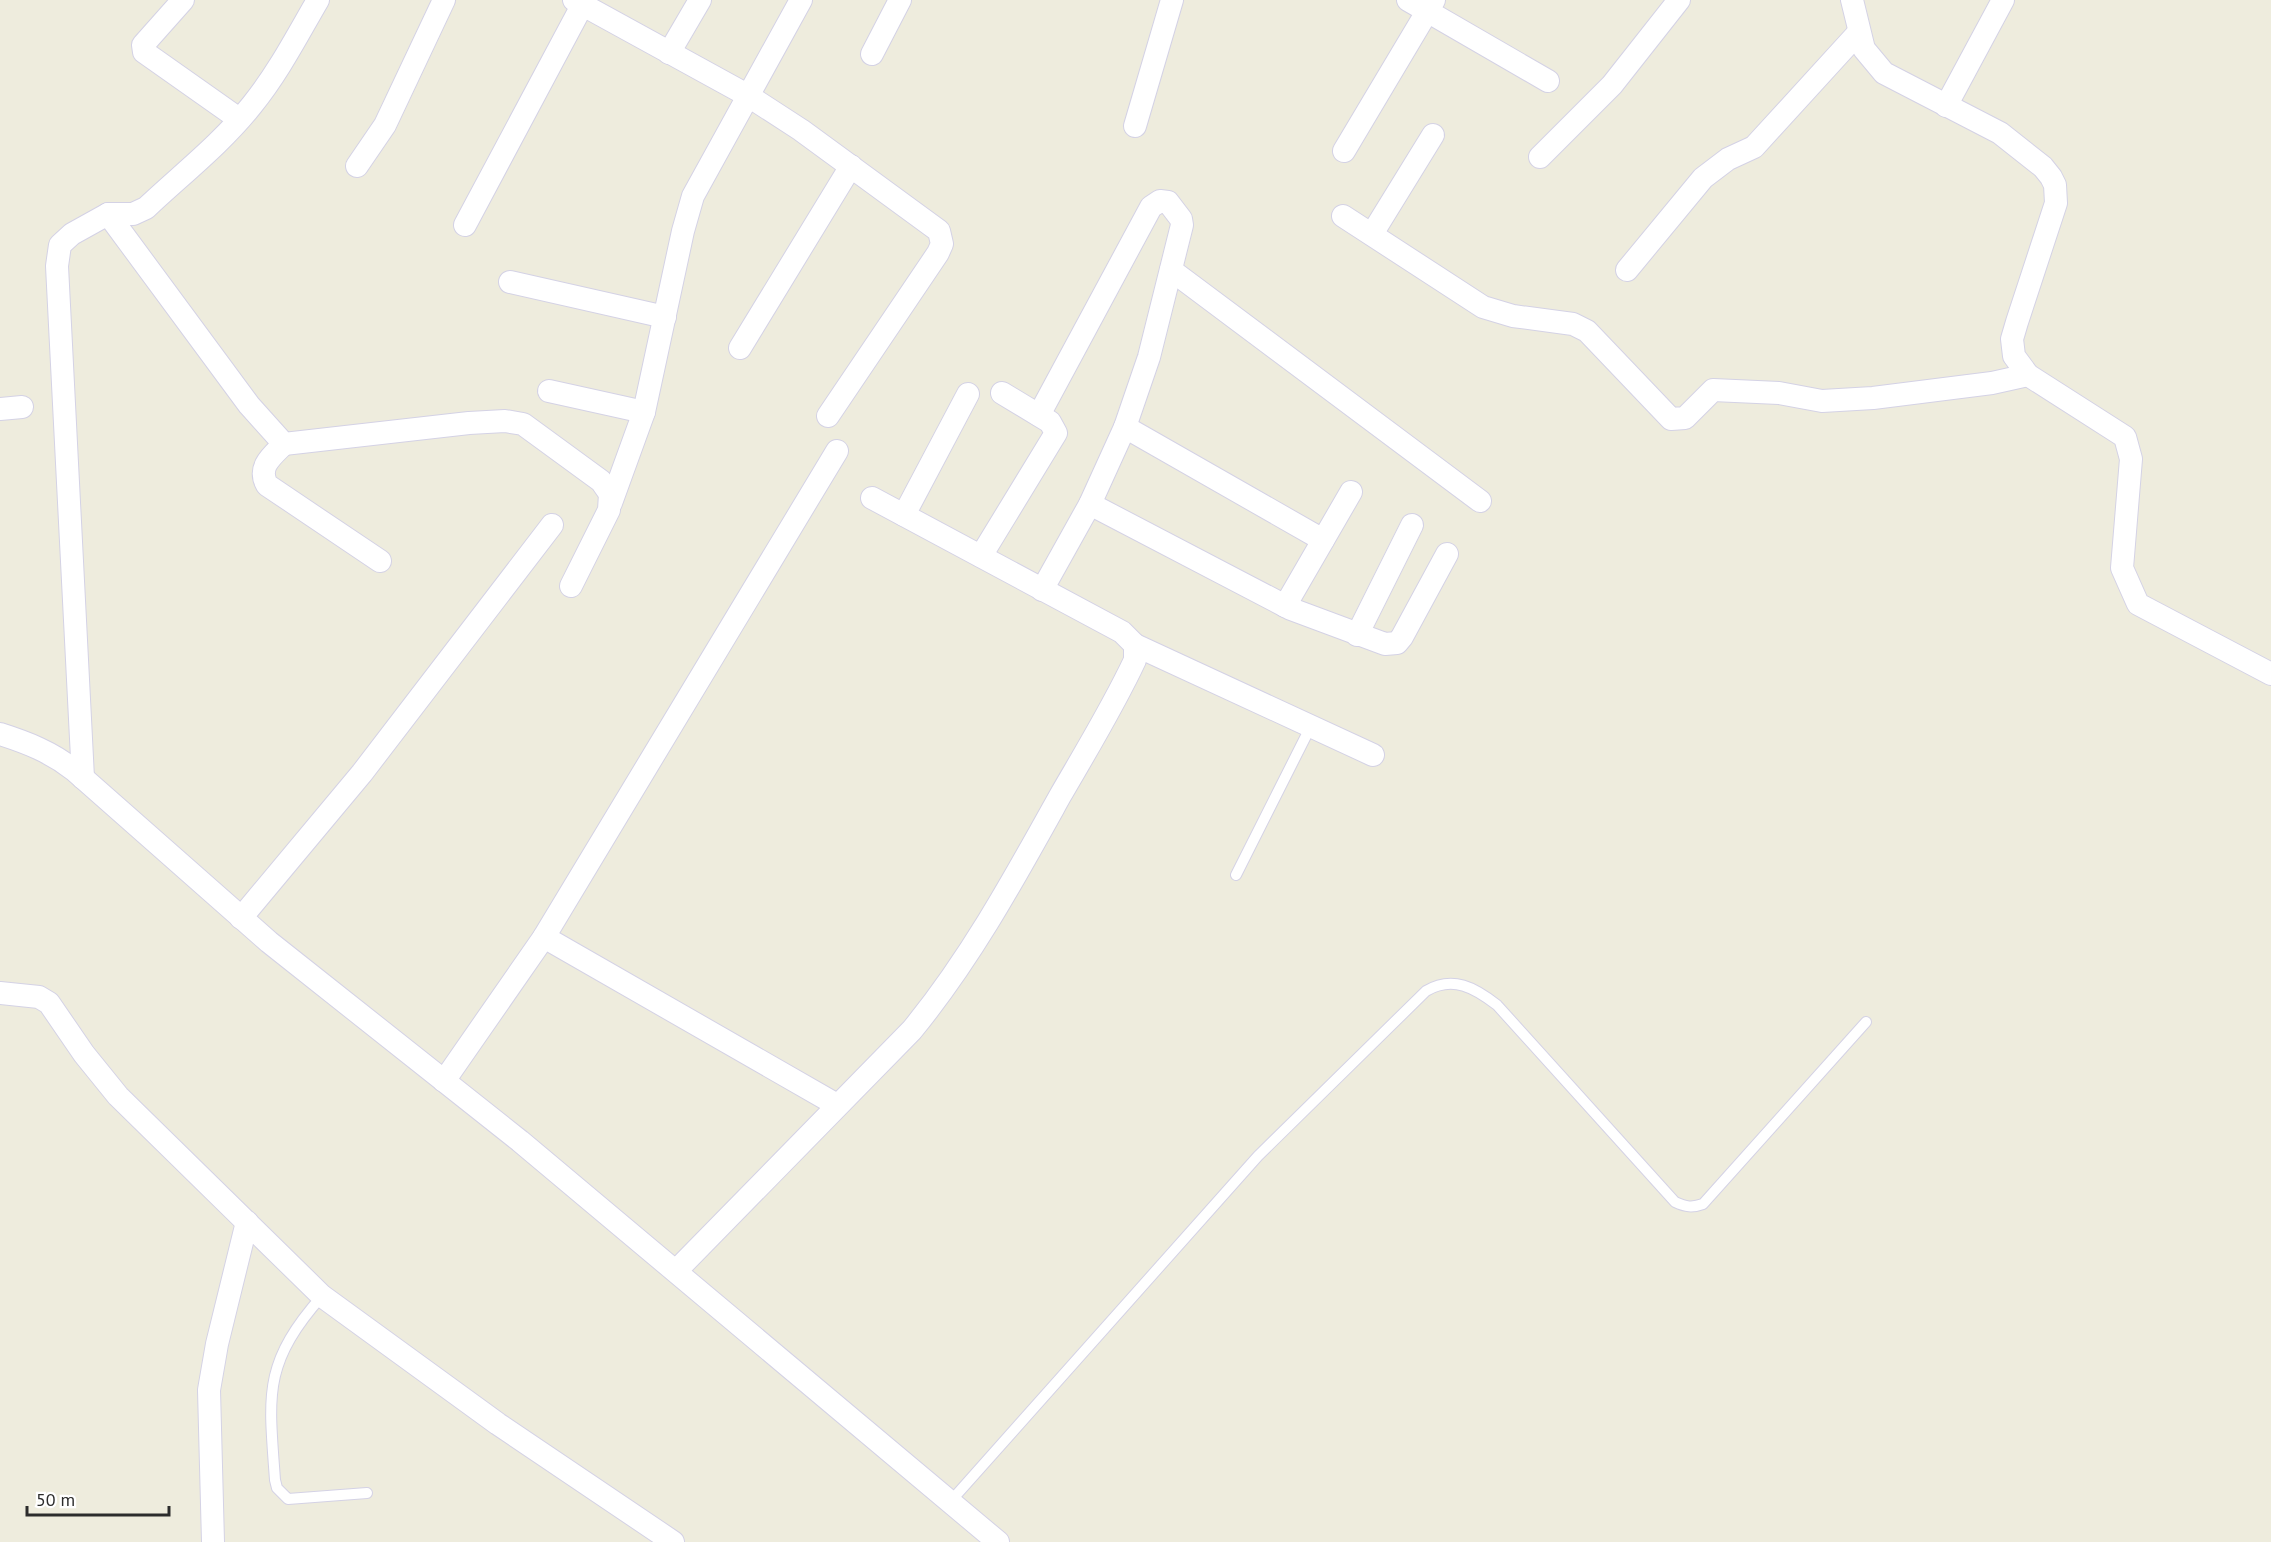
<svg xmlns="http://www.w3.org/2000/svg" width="2271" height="1542" viewBox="0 0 2271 1542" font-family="'PT Sans',sans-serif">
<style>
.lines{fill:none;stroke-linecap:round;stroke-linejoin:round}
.lane-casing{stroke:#d4d2e5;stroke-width:12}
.street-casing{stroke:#d4d2e5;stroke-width:24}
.lane{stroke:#fff;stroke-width:10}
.street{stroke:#fff;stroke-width:22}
</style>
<rect width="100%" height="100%" fill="#eeecdd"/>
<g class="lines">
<defs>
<g id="lane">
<polyline points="1236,875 1311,726"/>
<path d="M322,1296C262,1364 269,1395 275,1480L277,1488L288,1499L367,1493"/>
<path d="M950,1502L1258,1156L1426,991C1453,975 1475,988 1497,1005L1675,1202C1686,1207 1692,1208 1703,1204L1866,1022"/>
</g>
<g id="street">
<polyline points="183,0 143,45 144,52 239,119"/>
<polyline points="574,0 747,95 801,130 939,231 942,244 938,253 828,416"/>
<polyline points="1408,0 1548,81"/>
<polyline points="1852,0 1864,49 1884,73 2000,133 2043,167 2051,177 2055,185 2056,203 2017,322 2012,339 2014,356 2028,375 2125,437 2131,459 2122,568 2138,604 2271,674"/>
<polyline points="669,53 700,0"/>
<polyline points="872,54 900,0"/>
<polyline points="1946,106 2003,0"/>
<polyline points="1135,126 1172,0"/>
<polyline points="1344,151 1434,0"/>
<polyline points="1540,157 1612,85 1679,0"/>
<polyline points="357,166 385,125 444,0"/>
<polyline points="108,214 249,405 284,444 469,423 505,421 523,424 601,481 610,494 609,510 571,586"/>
<polyline points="1343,216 1483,307 1513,316 1573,324 1587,331 1671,419 1685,418 1713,390 1779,393 1822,401 1873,398 1992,383 2028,375"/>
<polyline points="465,225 585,0"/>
<polyline points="1372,234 1433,135"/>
<polyline points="1171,270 1480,501"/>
<polyline points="1627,270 1703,178 1728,159 1754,147 1859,32"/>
<polyline points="510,282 665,317"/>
<polyline points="740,348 851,166"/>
<polyline points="549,391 644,412"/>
<polyline points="0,409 22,407"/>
<polyline points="1039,415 1151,207 1160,201 1168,202 1181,219 1182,225 1149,357 1125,427 1090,504 1042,590"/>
<polyline points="1125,427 1323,540"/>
<path d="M284,444C272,456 257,467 267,485L380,561"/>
<polyline points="611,503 644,412 683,231 693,196 801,0"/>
<polyline points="1090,504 1291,609 1385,644 1397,643 1402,637 1447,554"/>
<polyline points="904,515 968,394"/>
<polyline points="981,556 1056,433 1050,422 1002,393"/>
<polyline points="1285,606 1351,492"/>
<polyline points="1357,635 1412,525"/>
<polyline points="1135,645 1373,755"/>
<path d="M0,734C28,743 51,752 74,770L269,942L520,1141L998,1542"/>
<path d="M83,778L57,266L60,245L72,234L108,214H133L146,208C182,174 221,144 252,105C278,73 297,36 318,0"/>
<polyline points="241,918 362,773 552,525"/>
<polyline points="544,937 837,1105"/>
<polyline points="0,993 39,997 49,1003 84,1054 118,1096 322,1296 498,1424 673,1542"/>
<polyline points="444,1081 544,937 837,451"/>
<path d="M676,1271L912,1030C971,958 1015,877 1060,796C1086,751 1113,707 1135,660V645L1122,632L872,498"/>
<polyline points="213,1542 209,1390 217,1344 247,1222"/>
</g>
</defs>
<use href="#lane" class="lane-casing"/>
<use href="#street" class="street-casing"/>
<use href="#lane" class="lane"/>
<use href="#street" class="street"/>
</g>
<path d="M27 1506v9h142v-9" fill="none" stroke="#2c2c2c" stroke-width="3"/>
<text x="36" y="1506" font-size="18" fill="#2c2c2c" stroke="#ffffff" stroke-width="4.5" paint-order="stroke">50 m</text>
</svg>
